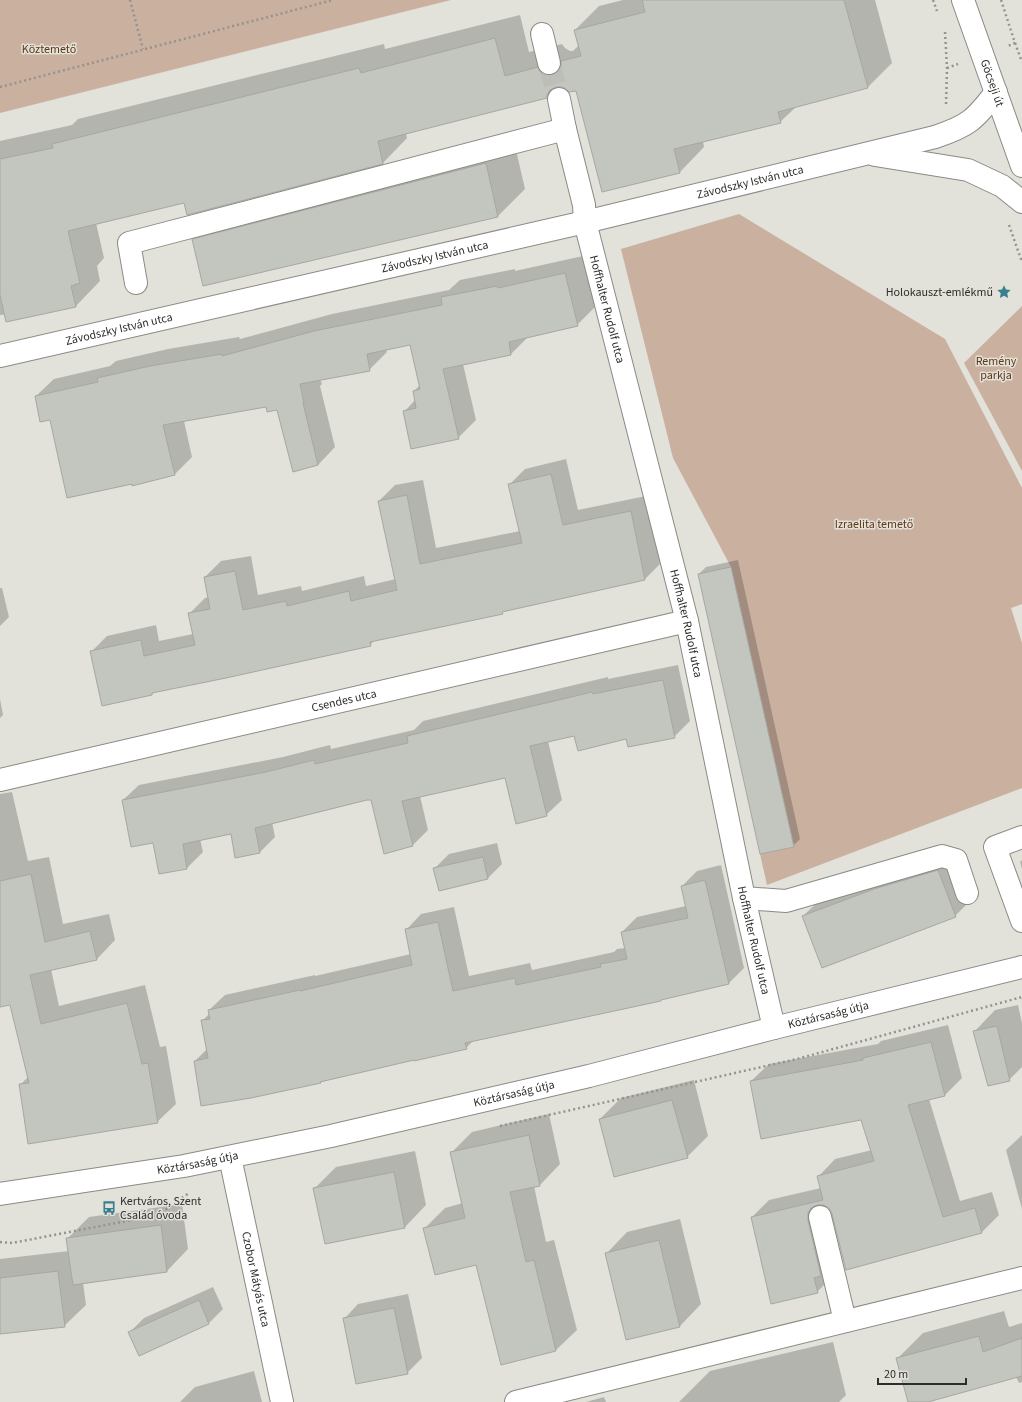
<svg xmlns="http://www.w3.org/2000/svg" width="1022" height="1402" viewBox="0 0 1022 1402" font-family="'Source Sans 3',sans-serif">
<style>
.green{fill:#cab09f}
.shadow{fill:#0003}
.building{fill:#c3c5bf;stroke:#a5a8a1}
.lines{fill:none;stroke-linecap:round;stroke-linejoin:round}
.minor-tunnel{stroke:#bebdb7;stroke-width:22;stroke-dasharray:22 11;stroke-linecap:butt}
.minor-casing{stroke:#8b8a84;stroke-width:24}
.major-casing{stroke:#8b8a84;stroke-width:24}
.path{stroke:#94938e;stroke-width:2.5;stroke-dasharray:2 3;stroke-linecap:butt}
.minor{stroke:#fff;stroke-width:22}
.major{stroke:#fff;stroke-width:22}
.labels{text-anchor:middle;dominant-baseline:central;stroke-width:3;stroke-linejoin:round;paint-order:stroke}
.park-label{font-size:12px;fill:#603614;stroke:#e2e1da}
.street-label{font-size:12px;fill:#2d2d2b;stroke:#e2e1da}
.poi-label{font-size:12px;fill:#2d2d2b;stroke:#e2e1da;text-anchor:end}
</style>
<rect width="100%" height="100%" fill="#e2e1da"/>
<g class="green">
<polygon points="0,0 451,0 0,113"/>
<polygon points="739,214 945,339 1022,488 1022,604 1011,608 1022,643 1022,788 767,885 760,854 794,847 731,567 673,458 621,249"/>
<polygon points="1022,306 1022,471 964,363"/>
</g>
<g class="shadow">
<polygon points="623,0 875,0 892,63 868,87 796,107 780,122 703,141 704,147 680,172 603,191 577,89 558,86 546,97 406,133 407,138 383,163 185,201 96,223 104,258 97,266 100,281 76,306 0,315 0,141 72,125 78,119 384,44 385,49 520,15 529,52 562,44 565,48 570,51 573,51 579,45 575,30 599,6"/>
<polygon points="513,137 525,189 498,216 204,285 194,240 221,212"/>
<polygon points="583,256 595,307 577,325 529,336 511,354 463,364 476,420 458,438 404,412 415,400 414,391 420,385 410,344 386,349 387,352 369,370 320,379 322,384 320,386 335,447 318,465 278,409 267,406 184,421 192,457 174,475 51,419 36,396 54,379 110,366 116,361 168,349 239,337 240,339 332,314 449,290 460,280 515,269 515,271"/>
<polygon points="566,459 578,510 646,496 660,564 645,579 505,610 502,613 375,640 370,645 154,691 152,694 92,651 107,636 156,625 159,641 193,634 189,614 205,598 209,597 205,577 221,561 251,556 258,595 301,586 302,591 364,576 366,586 396,579 379,501 395,485 423,480 436,548 520,531 509,485 525,469"/>
<polygon points="738,560 800,839 793,846 699,574 706,567"/>
<polygon points="0,588 2,588 9,617 0,626"/>
<polygon points="678,665 690,721 674,737 627,738 575,734 548,741 562,800 546,815 506,776 420,796 428,830 412,846 371,799 367,799 272,822 275,837 260,852 232,833 200,839 203,852 187,868 160,873 154,842 123,800 139,785 283,757 330,745 331,749 414,730 423,721 608,677 608,679"/>
<polygon points="0,699 3,715 0,718"/>
<polygon points="12,792 28,861 49,857 63,924 109,914 115,940 97,959 51,969 59,1006 145,985 160,1047 166,1046 176,1104 157,1122 20,1085 29,1076 11,1004 0,1006 0,794"/>
<polygon points="497,843 502,864 488,878 434,869 449,854"/>
<polygon points="960,849 977,894 955,916 803,916 825,895 896,868"/>
<polygon points="1022,860 1022,869 1020,862"/>
<polygon points="721,865 744,968 729,983 475,1039 466,1048 415,1059 322,1081 320,1082 251,1097 195,1061 207,1049 202,1021 210,1013 209,1010 225,995 315,975 315,976 411,954 406,930 421,914 454,907 469,976 530,963 532,970 614,952 617,949 625,948 622,932 637,917 686,906 682,886 697,871"/>
<polygon points="1018,1005 1022,1023 1022,1067 1009,1080 974,1032 995,1010"/>
<polygon points="948,1025 962,1078 945,1095 929,1099 960,1201 992,1192 999,1215 982,1232 833,1213 830,1207 825,1205 838,1258 834,1275 817,1292 752,1217 769,1200 821,1188 818,1177 835,1159 872,1150 862,1118 751,1081 769,1064 878,1044 881,1041"/>
<polygon points="694,1080 708,1136 687,1157 600,1119 621,1098"/>
<polygon points="549,1114 560,1164 540,1185 534,1186 546,1242 554,1240 577,1330 556,1350 502,1364 477,1263 425,1228 445,1208 463,1203 452,1152 472,1132"/>
<polygon points="1022,1135 1022,1209 1006,1150"/>
<polygon points="415,1151 426,1205 405,1227 326,1243 314,1189 336,1167"/>
<polygon points="182,1204 188,1249 167,1271 83,1283 86,1305 64,1326 0,1333 0,1259 69,1251 67,1239 89,1217"/>
<polygon points="680,1219 701,1304 680,1326 606,1254 627,1232"/>
<polygon points="213,1287 223,1309 209,1323 130,1332 144,1318"/>
<polygon points="408,1294 422,1358 407,1373 344,1319 358,1304"/>
<polygon points="1004,1311 1009,1327 1022,1323 1022,1382 1019,1383 1016,1377 925,1402 909,1402 897,1359 923,1333"/>
<polygon points="833,1342 846,1395 839,1402 679,1402 710,1371"/>
<polygon points="254,1371 262,1402 180,1402 195,1387"/>
<polygon points="604,1397 606,1402 586,1402"/>
</g>
<g class="building">
<polygon points="642,0 844,0 868,88 778,112 781,123 674,149 680,173 602,192 576,91 569,92 563,87 556,87 550,90 547,95 547,98 378,141 383,164 187,215 184,203 68,231 80,283 71,286 76,307 6,322 0,295 0,159 53,148 52,144 359,68 361,73 495,38 505,76 538,67 540,72 545,75 552,75 558,72 561,67 561,61 581,56 574,30 645,12"/>
<polygon points="486,163 498,217 203,286 192,239"/>
<polygon points="565,273 578,326 509,342 511,355 443,369 459,439 411,449 403,411 416,408 413,391 420,389 410,345 367,354 370,371 300,384 304,403 303,403 318,465 293,472 277,410 267,412 266,407 163,425 175,475 132,486 132,484 67,498 50,420 40,422 35,396 98,382 97,378 150,366 222,354 222,356 314,331 442,305 441,297 497,286 498,288"/>
<polygon points="551,474 563,525 631,511 645,580 502,612 503,614 370,642 371,646 226,678 152,693 152,695 102,706 90,651 141,640 144,656 195,645 188,613 210,609 204,577 235,571 243,610 286,601 287,606 349,591 351,601 397,590 378,501 407,495 420,564 522,543 508,484"/>
<polygon points="731,567 794,847 760,854 698,574"/>
<polygon points="663,680 675,738 628,747 626,739 578,751 574,736 530,746 547,816 516,824 505,778 402,801 413,846 384,854 371,800 367,800 255,828 260,853 235,858 231,834 183,844 187,869 159,874 153,843 131,847 122,800 266,772 314,760 315,764 408,743 407,736 592,692 593,694"/>
<polygon points="483,857 488,879 439,891 433,868"/>
<polygon points="938,870 956,917 822,968 802,916 874,889"/>
<polygon points="31,874 45,942 90,931 97,960 30,975 41,1024 127,1003 142,1064 148,1063 158,1123 28,1144 19,1084 29,1083 10,1005 0,1007 0,881"/>
<polygon points="705,880 729,984 661,1000 661,1001 465,1043 467,1049 414,1061 414,1060 320,1082 321,1083 251,1098 201,1106 194,1061 208,1058 201,1020 210,1019 208,1010 300,990 300,991 412,965 405,929 438,922 453,991 515,978 516,985 601,967 600,964 627,959 621,932 688,918 681,886"/>
<polygon points="997,1026 1010,1081 988,1086 973,1031"/>
<polygon points="931,1042 945,1096 908,1105 943,1217 975,1208 982,1233 846,1270 832,1214 829,1208 824,1205 817,1205 811,1208 808,1213 808,1220 821,1276 814,1278 818,1293 771,1304 751,1217 823,1200 817,1176 874,1161 861,1120 761,1139 750,1081 863,1060 863,1058"/>
<polygon points="672,1100 688,1158 614,1177 599,1119"/>
<polygon points="529,1135 540,1186 510,1192 526,1262 534,1260 556,1351 501,1365 476,1265 435,1275 423,1228 465,1218 450,1152"/>
<polygon points="394,1172 405,1228 325,1244 313,1188"/>
<polygon points="161,1225 167,1272 73,1285 66,1238"/>
<polygon points="659,1240 680,1327 626,1340 605,1253"/>
<polygon points="58,1271 65,1327 0,1334 0,1278"/>
<polygon points="199,1300 209,1324 139,1356 128,1332"/>
<polygon points="394,1308 408,1374 356,1384 343,1318"/>
<polygon points="979,1336 983,1352 1022,1338 1022,1376 928,1402 908,1402 896,1358"/>
</g>
<g class="lines">
<polyline class="minor-tunnel" points="549,63 559,99"/>
<defs>
<g id="minor">
<polyline points="542,34 549,63"/>
<path id="s1" d="M559,99L565,129L584,205L585,222L687,621L744,898L774,1028"/>
<polyline points="875,155 968,170 1002,186 1022,202"/>
<polyline points="136,283 129,243 565,129"/>
<path id="s2" d="M0,356L585,222L935,137C968,126 975,120 996,92"/>
<path id="s3" d="M0,780L687,621"/>
<polyline points="1022,837 995,847 1022,921"/>
<polyline points="744,898 786,901 942,856 956,860 967,893"/>
<path id="s4" d="M230,1157L282,1402"/>
<path id="s5" d="M0,1194L184,1166L331,1136L589,1076L774,1028L1022,967"/>
<polyline points="820,1217 845,1321"/>
<polyline points="516,1402 1022,1278"/>
</g>
<g id="major">
<path id="s6" d="M963,0L1022,166"/>
</g>
</defs>
<use href="#minor" class="minor-casing"/>
<use href="#major" class="major-casing"/>
<g class="path">
<polyline points="130,0 143,49"/>
<polyline points="933,0 937,11"/>
<polyline points="1001,0 1015,43 1008,46"/>
<polyline points="945,32 947,68 946,105"/>
<polyline points="1015,43 1022,62"/>
<polyline points="947,68 958,64"/>
<polyline points="0,87 333,0"/>
<polyline points="1009,225 1022,262"/>
<polyline points="500,1126 797,1059 1022,997"/>
<polyline points="0,1242 12,1243 158,1215 189,1193"/>
</g>
<use href="#minor" class="minor"/>
<use href="#major" class="major"/>
</g>
<defs>
<symbol id="sight-bare" viewBox="-9 -9 18 18"><path d="M0-6L1.8-2.2L6-1.7L2.9 1.2L3.7 5.4L0 3.3L-3.7 5.4L-2.9 1.2L-6-1.7L-1.8-2.2Z" fill="#3a7f8d" stroke="#e2e1da" stroke-width="2.5" paint-order="stroke"/></symbol>
<symbol id="bus-bare" viewBox="-9 -9 18 18"><path d="M-5-6H5V4H4V6H2V4H-2V6H-4V4H-5ZM-3.5-4V0h7V-4ZM-3.5 1.2v1.5H-2V1.2ZM2 1.2v1.5H3.5V1.2Z" fill="#3a7f8d" stroke="#e2e1da" stroke-width="2.5" paint-order="stroke"/></symbol>
</defs>
<g fill-rule="evenodd">
<use href="#sight-bare" x="994" y="282" width="20" height="20"/>
<use href="#bus-bare" x="99" y="1198" width="20" height="20"/>
</g>
<g class="labels">
<g class="park-label">
<text x="49" y="49">Köztemető</text>
<text x="996" y="361">Remény<tspan x="996" dy="14">parkja</tspan></text>
<text x="874" y="524">Izraelita temető</text>
</g>
<g class="street-label">
<text stroke="none"><textPath href="#s6" startOffset="88">Göcseji út</textPath></text>
<text stroke="none"><textPath href="#s2" startOffset="770">Závodszky István utca</textPath></text>
<text stroke="none"><textPath href="#s2" startOffset="446">Závodszky István utca</textPath></text>
<text stroke="none"><textPath href="#s1" startOffset="216">Hoffhalter Rudolf utca</textPath></text>
<text stroke="none"><textPath href="#s2" startOffset="122">Závodszky István utca</textPath></text>
<text stroke="none"><textPath href="#s1" startOffset="540">Hoffhalter Rudolf utca</textPath></text>
<text stroke="none"><textPath href="#s3" startOffset="353">Csendes utca</textPath></text>
<text stroke="none"><textPath href="#s1" startOffset="864">Hoffhalter Rudolf utca</textPath></text>
<text stroke="none"><textPath href="#s5" startOffset="848">Köztársaság útja</textPath></text>
<text stroke="none"><textPath href="#s5" startOffset="524">Köztársaság útja</textPath></text>
<text stroke="none"><textPath href="#s5" startOffset="200">Köztársaság útja</textPath></text>
<text stroke="none"><textPath href="#s4" startOffset="125">Czobor Mátyás utca</textPath></text>
</g>
<g class="poi-label">
<text x="993" y="292">Holokauszt-emlékmű</text>
<text x="120" y="1201" text-anchor="start">Kertváros, Szent<tspan x="120" dy="14">Család óvoda</tspan></text>
</g>
</g>
<path d="M878 1378v6h88v-6" fill="none" stroke="#2d2d2b" stroke-width="2"/>
<text x="884" y="1378" font-size="12" fill="#2d2d2b" stroke="#e2e1da" stroke-width="3" paint-order="stroke">20 m</text>
</svg>
